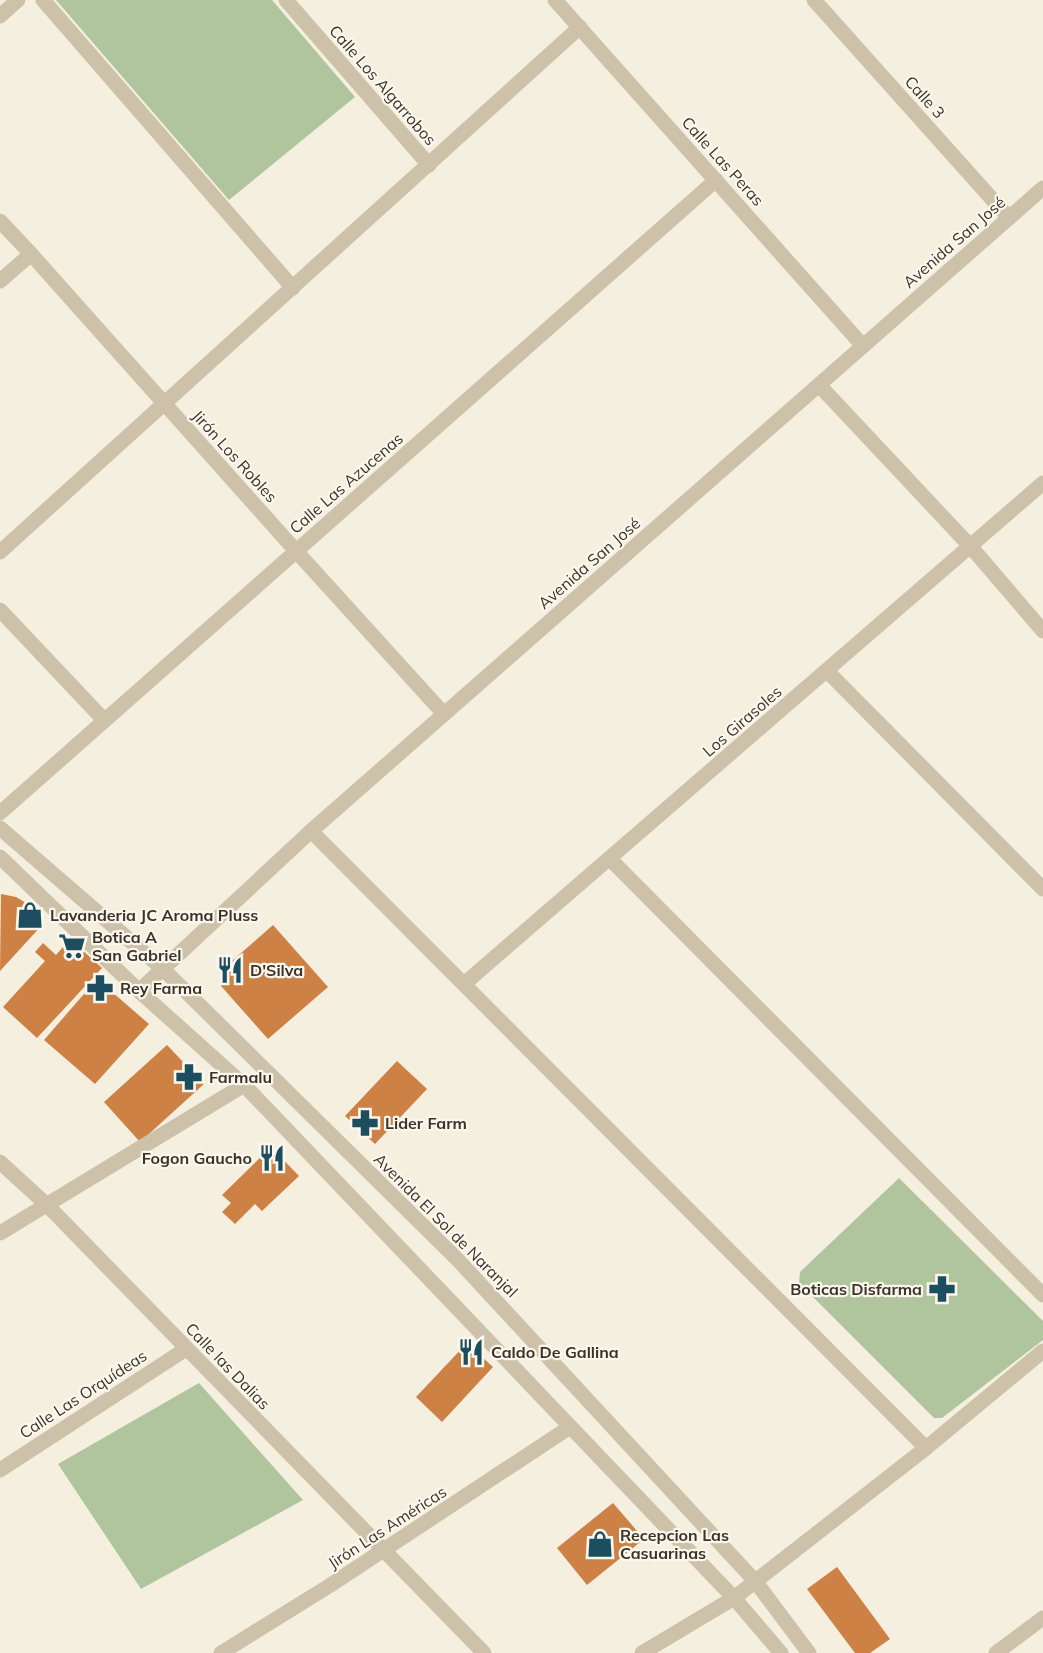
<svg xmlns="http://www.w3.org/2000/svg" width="1043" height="1653" viewBox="0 0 1043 1653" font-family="Mulish,sans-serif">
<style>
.green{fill:#b0c59e}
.building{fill:#cd8145}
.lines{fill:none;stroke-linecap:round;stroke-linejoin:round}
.minor{stroke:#cec1aa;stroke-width:15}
.tertiary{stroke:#cec1aa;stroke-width:15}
.labels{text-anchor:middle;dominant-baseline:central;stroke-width:4.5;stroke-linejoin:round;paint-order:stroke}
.street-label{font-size:16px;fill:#3b332a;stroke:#fbf7ed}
.poi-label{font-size:16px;font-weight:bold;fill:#3b332a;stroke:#fbf7ed;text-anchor:start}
</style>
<rect width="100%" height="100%" fill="#f4efdf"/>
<g class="green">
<polygon points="56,0 272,0 355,97 229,200"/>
<polygon points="899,1178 1043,1321 1043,1340 942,1418 934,1418 799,1283 800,1272"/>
<polygon points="199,1383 303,1500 141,1589 58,1464"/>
</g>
<g class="building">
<polygon points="1,894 16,897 31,906 43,924 0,971"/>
<polygon points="273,925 328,987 268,1039 221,986 224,968"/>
<polygon points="70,939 102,968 37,1038 3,1007 45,961 35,952 43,943 56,955"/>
<polygon points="97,979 149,1024 95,1084 44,1040"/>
<polygon points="167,1045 204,1084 140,1142 104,1102"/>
<polygon points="397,1061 427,1089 375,1144 345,1116"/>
<polygon points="271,1147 299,1176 262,1211 255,1204 235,1224 222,1212 231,1203 222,1195"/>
<polygon points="467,1343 493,1367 442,1422 416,1397"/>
<polygon points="613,1503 644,1539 587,1585 557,1548"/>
<polygon points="837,1567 890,1639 870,1653 855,1653 807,1589"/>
</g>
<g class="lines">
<g class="minor">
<polyline points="43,0 293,288"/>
<polyline points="286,0 429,165"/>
<polyline points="555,0 863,346"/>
<polyline points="814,0 1009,218"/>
<polyline points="0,16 18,0"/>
<polyline points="0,221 31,254 296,551 444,714"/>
<polyline points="0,281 31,254"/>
<polyline points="819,385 971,547 1043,631"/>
<polyline points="0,552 580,27"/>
<polyline points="0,610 104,720"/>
<polyline points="827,671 1043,889"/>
<polyline points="0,813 716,180"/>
<polyline points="311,831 926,1448"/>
<polyline points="610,859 1043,1295"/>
<polyline points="464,984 1043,483"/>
<polyline points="0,1162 47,1205 484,1653"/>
<polyline points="0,1233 244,1085"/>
<polyline points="0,1470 186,1349"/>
<polyline points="221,1653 329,1586 570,1427"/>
<polyline points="642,1653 734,1598 926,1448 1043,1351"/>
<polyline points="996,1653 1043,1618"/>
</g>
<g class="tertiary">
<polyline points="0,828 163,969 458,1260 755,1581 809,1653"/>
<polyline points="0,857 139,991 244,1085 734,1598 781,1653"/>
<polyline points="139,991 311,831 1043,188"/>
</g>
</g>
<defs>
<symbol id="shop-bare" viewBox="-9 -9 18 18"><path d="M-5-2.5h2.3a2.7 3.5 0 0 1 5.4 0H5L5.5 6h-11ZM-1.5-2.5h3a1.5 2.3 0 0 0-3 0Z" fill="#1c4e60" stroke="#fbf7ed" stroke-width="2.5" paint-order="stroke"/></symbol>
<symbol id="supermarket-bare" viewBox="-9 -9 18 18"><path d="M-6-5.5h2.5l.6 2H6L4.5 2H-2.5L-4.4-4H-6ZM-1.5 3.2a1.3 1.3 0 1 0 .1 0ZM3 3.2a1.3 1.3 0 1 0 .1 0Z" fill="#1c4e60" stroke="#fbf7ed" stroke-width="2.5" paint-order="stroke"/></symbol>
<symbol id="restaurant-bare" viewBox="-9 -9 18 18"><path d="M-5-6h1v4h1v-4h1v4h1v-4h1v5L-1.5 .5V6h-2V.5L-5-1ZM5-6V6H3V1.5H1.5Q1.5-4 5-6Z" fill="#1c4e60" stroke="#fbf7ed" stroke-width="2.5" paint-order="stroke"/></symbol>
<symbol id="pharmacy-bare" viewBox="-9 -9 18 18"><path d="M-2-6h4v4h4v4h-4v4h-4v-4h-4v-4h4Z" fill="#1c4e60" stroke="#fbf7ed" stroke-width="2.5" paint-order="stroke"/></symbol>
</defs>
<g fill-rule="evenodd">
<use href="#shop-bare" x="11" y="896" width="38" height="38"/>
<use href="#supermarket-bare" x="53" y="927" width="38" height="38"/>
<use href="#restaurant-bare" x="211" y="951" width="38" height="38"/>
<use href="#pharmacy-bare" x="81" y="969" width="38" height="38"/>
<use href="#pharmacy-bare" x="170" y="1058" width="38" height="38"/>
<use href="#pharmacy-bare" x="346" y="1104" width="38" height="38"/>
<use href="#restaurant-bare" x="253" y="1139" width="38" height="38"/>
<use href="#pharmacy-bare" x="923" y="1270" width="38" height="38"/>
<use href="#restaurant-bare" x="452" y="1333" width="38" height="38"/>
<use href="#shop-bare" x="581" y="1525" width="38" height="38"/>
</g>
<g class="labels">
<g class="street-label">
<text transform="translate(383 85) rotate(49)">Calle Los Algarrobos</text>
<text transform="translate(925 97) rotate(48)">Calle 3</text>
<text transform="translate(723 161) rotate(48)">Calle Las Peras</text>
<text transform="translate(954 242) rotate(-41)">Avenida San José</text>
<text transform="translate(235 456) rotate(48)">Jirón Los Robles</text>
<text transform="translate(346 483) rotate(-41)">Calle Las Azucenas</text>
<text transform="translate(589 563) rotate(-41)">Avenida San José</text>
<text transform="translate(742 721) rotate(-41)">Los Girasoles</text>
<text transform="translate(446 1225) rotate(45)">Avenida El Sol de Naranjal</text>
<text transform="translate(228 1366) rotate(46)">Calle las Dalias</text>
<text transform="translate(83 1394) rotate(-33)">Calle Las Orquídeas</text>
<text transform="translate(387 1527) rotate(-33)">Jirón Las Américas</text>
</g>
<g class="poi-label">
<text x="50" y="915">Lavanderia JC Aroma Pluss</text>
<text x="92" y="937">Botica A<tspan x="92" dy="18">San Gabriel</tspan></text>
<text x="250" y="970">D'Silva</text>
<text x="120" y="988">Rey Farma</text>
<text x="209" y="1077">Farmalu</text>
<text x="385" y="1123">Lider Farm</text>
<text x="252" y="1158" text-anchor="end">Fogon Gaucho</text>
<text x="922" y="1289" text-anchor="end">Boticas Disfarma</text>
<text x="491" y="1352">Caldo De Gallina</text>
<text x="620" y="1535">Recepcion Las<tspan x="620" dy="18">Casuarinas</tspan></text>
</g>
</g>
</svg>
